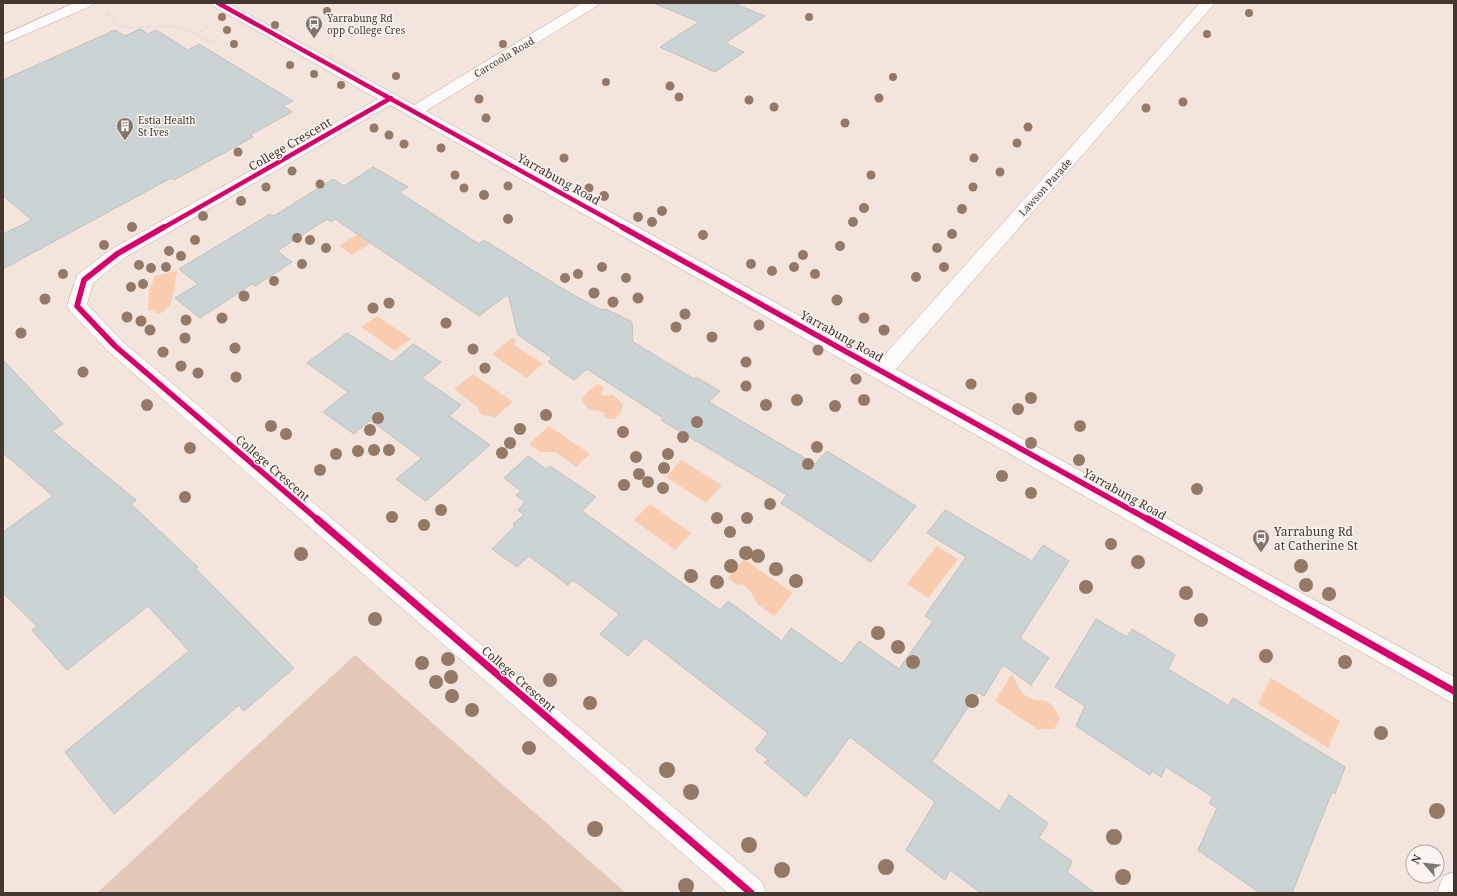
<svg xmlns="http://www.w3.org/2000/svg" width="1457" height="896" viewBox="0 0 1457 896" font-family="'Noto Serif',serif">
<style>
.green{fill:#e4c8b7}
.water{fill:#f9ccb0}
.building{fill:#cbd3d4;stroke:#c0c0bf}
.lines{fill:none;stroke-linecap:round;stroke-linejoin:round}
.minor-casing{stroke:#b5aaa2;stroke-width:1}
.path{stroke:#cdc8c5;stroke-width:2;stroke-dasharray:0.5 2;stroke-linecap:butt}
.minor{fill:#fdfbfa;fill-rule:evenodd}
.cycleway-far2-casing{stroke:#fbf4f0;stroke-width:6}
.cycleway-far1-casing{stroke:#fbf4f0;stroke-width:8}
.cycleway-casing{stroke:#fbf4f0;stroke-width:10}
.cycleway-far2{stroke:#d6006c;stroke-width:4.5}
.cycleway-far1{stroke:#d6006c;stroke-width:5.5}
.cycleway{stroke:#d6006c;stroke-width:7}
.tree{fill:#937966}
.labels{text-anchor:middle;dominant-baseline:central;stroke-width:3;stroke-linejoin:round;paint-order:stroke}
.far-poi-label{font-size:10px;fill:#44372f;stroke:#fbf4f0;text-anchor:start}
.far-street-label{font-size:10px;fill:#44372f;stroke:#fbf4f0}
.street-label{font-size:12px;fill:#44372f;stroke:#fbf4f0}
.poi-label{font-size:12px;fill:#44372f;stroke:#fbf4f0;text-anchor:start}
</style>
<rect width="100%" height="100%" fill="#f3e5dc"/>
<polygon class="green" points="355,655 626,893 97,893"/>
<g class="water">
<polygon points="368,228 387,232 352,255 339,246"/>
<path d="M177,271C174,287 175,311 157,314L154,310L148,311L149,291L155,276Z"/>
<polygon points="377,316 411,339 395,351 361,327"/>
<polygon points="512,338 516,340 514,345 543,364 526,378 492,354"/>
<polygon points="473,374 513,402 494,418 489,415 485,416 479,413 479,408 454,389"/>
<path d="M598,384L603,387L601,393L603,396L613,395L623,404C622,414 614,425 604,416L605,413C594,408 588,414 582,399L589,390Z"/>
<polygon points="549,426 590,454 576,467 556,452 540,452 529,444"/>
<polygon points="681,460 722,485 706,503 666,477"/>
<polygon points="650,504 691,533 675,550 634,520"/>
<polygon points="937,546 958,559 928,598 907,584"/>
<polygon points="744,559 793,593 774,616 757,604 750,590 742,584 737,585 728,578"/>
<path d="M1012,674C1015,680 1019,691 1025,695C1041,707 1046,690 1060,718L1054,729H1037L995,701Z"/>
<polygon points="1271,678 1340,721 1328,748 1258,704"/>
</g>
<g class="building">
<polygon points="653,3 733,3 765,16 725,43 744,52 715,72 660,47 699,22"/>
<polygon points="140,29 148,34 156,30 188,50 199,44 293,101 283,106 292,112 250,135 253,137 174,180 171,178 3,269 3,234 32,220 3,196 3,80 115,30 125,36"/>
<polygon points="373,167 408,187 399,192 479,244 484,240 563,289 601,310 606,309 632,322 633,342 694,379 696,377 720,391 709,402 815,464 827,451 916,506 871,562 781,503 787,495 661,420 663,418 587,369 574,380 548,362 552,358 518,335 508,294 479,316 335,219 331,222 327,219 277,251 292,262 255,286 252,284 200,318 175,298 198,284 179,269 270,214 274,216 333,179 344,186"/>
<polygon points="347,333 392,362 413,344 441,362 422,378 461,405 449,416 490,445 426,501 396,479 422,458 370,420 354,434 323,412 348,392 307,363"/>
<polygon points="3,360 63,424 52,431 136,500 131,504 198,567 196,569 294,668 244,711 239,705 114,814 65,752 189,651 148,606 67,670 32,630 37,626 3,593 3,532 53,496 3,453"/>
<polygon points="528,456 546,469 550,466 596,497 582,511 720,610 728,601 782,641 791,628 842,664 859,641 899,669 933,621 925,616 966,557 927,533 945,510 1032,561 1043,545 1069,561 1020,638 1049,658 1031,685 1003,665 984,696 978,692 932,762 999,811 1009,795 1048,823 1039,838 1072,861 1067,872 1095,893 981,893 950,870 945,880 906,850 935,802 850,737 806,797 764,762 769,760 755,750 768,733 645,638 628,656 600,634 619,614 573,580 568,585 529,556 517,567 492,549 515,526 513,524 524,515 518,510 525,502 516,495 521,491 504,478"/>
<polygon points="1096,619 1127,637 1132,629 1175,655 1168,669 1229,706 1233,698 1345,767 1335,794 1332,792 1292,893 1260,893 1198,850 1217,808 1209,803 1213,797 1166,767 1161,777 1152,771 1150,775 1076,726 1085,706 1055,687"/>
</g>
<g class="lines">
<defs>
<g id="minor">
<polygon points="74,3 93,3 91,6 3,44 3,35"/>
<polygon points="211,3 228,3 414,105 582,3 599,3 597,6 426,111 880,360 1200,3 1215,3 896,369 1454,677 1454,704 390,105 124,258 93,283 87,304 122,341 762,882 766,893 728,893 108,351 70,311 67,306 77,275 110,250 378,99 213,6"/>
<polygon points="1454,872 1454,893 1437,893 1443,876"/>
</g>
</defs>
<use href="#minor" class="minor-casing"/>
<g class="path">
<polyline points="107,13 117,25 129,28 173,26 196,34 213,44"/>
<polyline points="196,33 210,26"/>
</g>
<use href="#minor" class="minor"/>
<defs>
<g id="cycleway-far2">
<polyline points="218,3 624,228"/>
<polyline points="163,228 391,98"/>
</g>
<g id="cycleway-far1">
<polyline points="164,227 117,254 84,280 77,306 115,346 318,520"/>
<polyline points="622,227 1149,520"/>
</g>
<g id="cycleway">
<polyline points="317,519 751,893"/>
<polyline points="1148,519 1454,691"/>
</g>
</defs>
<use href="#cycleway-far2" class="cycleway-far2-casing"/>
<use href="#cycleway-far1" class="cycleway-far1-casing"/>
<use href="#cycleway" class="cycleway-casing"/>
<use href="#cycleway-far2" class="cycleway-far2"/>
<use href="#cycleway-far1" class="cycleway-far1"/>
<use href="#cycleway" class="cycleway"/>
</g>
<g class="tree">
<circle cx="327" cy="11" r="4"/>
<circle cx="1249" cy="13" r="4"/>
<circle cx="222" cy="17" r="4"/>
<circle cx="809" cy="17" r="4"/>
<circle cx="275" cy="25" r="4"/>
<circle cx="227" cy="30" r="4"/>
<circle cx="1207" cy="34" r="4"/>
<circle cx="234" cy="44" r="4"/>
<circle cx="503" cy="44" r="4"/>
<circle cx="290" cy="65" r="4"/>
<circle cx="314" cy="74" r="4"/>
<circle cx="396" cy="76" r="4"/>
<circle cx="893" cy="77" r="4"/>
<circle cx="606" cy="82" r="4"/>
<circle cx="341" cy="85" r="4"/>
<circle cx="670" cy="86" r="4.5"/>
<circle cx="679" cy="97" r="4.5"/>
<circle cx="879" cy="98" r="4.5"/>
<circle cx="479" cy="99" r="4.5"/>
<circle cx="749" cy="100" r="4.5"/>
<circle cx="1183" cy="102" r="4.5"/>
<circle cx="774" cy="107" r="4.5"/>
<circle cx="1146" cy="108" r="4.5"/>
<circle cx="486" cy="118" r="4.5"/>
<circle cx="845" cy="123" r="4.5"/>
<circle cx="1028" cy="127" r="4.5"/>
<circle cx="374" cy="128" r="4.5"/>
<circle cx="389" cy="135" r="4.5"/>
<circle cx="1017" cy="143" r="4.5"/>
<circle cx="404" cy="144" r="4.5"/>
<circle cx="441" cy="148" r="4.5"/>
<circle cx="238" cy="152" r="4.5"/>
<circle cx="564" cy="158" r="4.5"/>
<circle cx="974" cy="158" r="4.5"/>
<circle cx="292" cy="171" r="4.5"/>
<circle cx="1000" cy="172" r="4.5"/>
<circle cx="455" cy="175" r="4.5"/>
<circle cx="871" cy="175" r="4.5"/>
<circle cx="320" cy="184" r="4.5"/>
<circle cx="508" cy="186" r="4.5"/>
<circle cx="266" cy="187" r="4.5"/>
<circle cx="973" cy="187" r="4.5"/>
<circle cx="464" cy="188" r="4.5"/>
<circle cx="589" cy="188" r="4.5"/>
<circle cx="484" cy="195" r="5"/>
<circle cx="604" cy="196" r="5"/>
<circle cx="241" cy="201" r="5"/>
<circle cx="864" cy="208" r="5"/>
<circle cx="962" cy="209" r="5"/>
<circle cx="662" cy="211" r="5"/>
<circle cx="203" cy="216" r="5"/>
<circle cx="638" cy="217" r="5"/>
<circle cx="508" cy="219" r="5"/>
<circle cx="652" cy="222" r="5"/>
<circle cx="853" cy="222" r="5"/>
<circle cx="132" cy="227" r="5"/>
<circle cx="952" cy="234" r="5"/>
<circle cx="703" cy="235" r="5"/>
<circle cx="297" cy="238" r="5"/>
<circle cx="195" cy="240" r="5"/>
<circle cx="310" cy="240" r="5"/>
<circle cx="104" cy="245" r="5"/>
<circle cx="840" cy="246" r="5"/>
<circle cx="326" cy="248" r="5"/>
<circle cx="937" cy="248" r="5"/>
<circle cx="169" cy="251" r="5"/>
<circle cx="803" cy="255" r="5"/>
<circle cx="181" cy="256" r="5"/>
<circle cx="302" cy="264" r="5"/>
<circle cx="751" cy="264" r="5"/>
<circle cx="139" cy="265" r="5"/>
<circle cx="166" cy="267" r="5"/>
<circle cx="602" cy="267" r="5"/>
<circle cx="794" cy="267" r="5"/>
<circle cx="944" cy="267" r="5"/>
<circle cx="151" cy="268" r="5"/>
<circle cx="772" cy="271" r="5"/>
<circle cx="63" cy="274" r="5"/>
<circle cx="578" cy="274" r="5"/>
<circle cx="815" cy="274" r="5"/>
<circle cx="916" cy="277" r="5"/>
<circle cx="565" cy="278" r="5"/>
<circle cx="626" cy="278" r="5"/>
<circle cx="274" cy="281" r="5"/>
<circle cx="143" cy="284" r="5"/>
<circle cx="131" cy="287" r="5"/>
<circle cx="594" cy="293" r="5.5"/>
<circle cx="244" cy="296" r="5.5"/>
<circle cx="638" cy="298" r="5.5"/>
<circle cx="45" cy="299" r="5.5"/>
<circle cx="837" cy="300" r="5.5"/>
<circle cx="613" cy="302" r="5.5"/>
<circle cx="389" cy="303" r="5.5"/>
<circle cx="373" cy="308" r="5.5"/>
<circle cx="685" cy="314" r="5.5"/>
<circle cx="127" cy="317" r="5.5"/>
<circle cx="222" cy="318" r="5.5"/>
<circle cx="864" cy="318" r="5.5"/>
<circle cx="186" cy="320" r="5.5"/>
<circle cx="141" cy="321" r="5.5"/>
<circle cx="446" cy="323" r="5.5"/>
<circle cx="759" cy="325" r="5.5"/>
<circle cx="676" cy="327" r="5.5"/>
<circle cx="150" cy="330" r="5.5"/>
<circle cx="884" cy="330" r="5.5"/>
<circle cx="21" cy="333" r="5.5"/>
<circle cx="712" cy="337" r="5.5"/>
<circle cx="185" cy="338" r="5.5"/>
<circle cx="235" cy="348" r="5.5"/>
<circle cx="473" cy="349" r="5.5"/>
<circle cx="818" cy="350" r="5.5"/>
<circle cx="163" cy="352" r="5.5"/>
<circle cx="746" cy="362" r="5.5"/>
<circle cx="181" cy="366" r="5.5"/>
<circle cx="485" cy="368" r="5.5"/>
<circle cx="83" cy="372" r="5.5"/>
<circle cx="198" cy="373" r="5.5"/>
<circle cx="236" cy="377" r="5.5"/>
<circle cx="856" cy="379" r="5.5"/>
<circle cx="971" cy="384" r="5.5"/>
<circle cx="746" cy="386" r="5.5"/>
<circle cx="1031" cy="398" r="6"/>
<circle cx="797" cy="400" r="6"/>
<circle cx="864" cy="400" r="6"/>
<circle cx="147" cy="405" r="6"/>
<circle cx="766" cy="405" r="6"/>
<circle cx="835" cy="406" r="6"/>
<circle cx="1018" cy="409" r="6"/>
<circle cx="546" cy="415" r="6"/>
<circle cx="378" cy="418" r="6"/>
<circle cx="697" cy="422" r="6"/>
<circle cx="271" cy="426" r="6"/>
<circle cx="1080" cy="426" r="6"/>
<circle cx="520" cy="429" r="6"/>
<circle cx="370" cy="430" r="6"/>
<circle cx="623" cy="432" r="6"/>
<circle cx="286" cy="434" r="6"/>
<circle cx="683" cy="437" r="6"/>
<circle cx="510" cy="443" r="6"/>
<circle cx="1031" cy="443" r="6"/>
<circle cx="817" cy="447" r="6"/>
<circle cx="190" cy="448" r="6"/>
<circle cx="374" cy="450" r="6"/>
<circle cx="389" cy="450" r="6"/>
<circle cx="358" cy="451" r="6"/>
<circle cx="502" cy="453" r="6"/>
<circle cx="336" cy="454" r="6"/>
<circle cx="668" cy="454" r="6"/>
<circle cx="636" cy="457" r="6"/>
<circle cx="1079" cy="460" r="6"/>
<circle cx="808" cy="464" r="6"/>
<circle cx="664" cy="468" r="6"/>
<circle cx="320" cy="470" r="6"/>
<circle cx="639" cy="474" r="6"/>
<circle cx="1002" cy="476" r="6"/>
<circle cx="648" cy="482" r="6"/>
<circle cx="624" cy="485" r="6"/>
<circle cx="663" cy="488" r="6"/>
<circle cx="1197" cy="489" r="6"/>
<circle cx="1031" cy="493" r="6"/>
<circle cx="185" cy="497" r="6"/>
<circle cx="770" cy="504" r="6"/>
<circle cx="441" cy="510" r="6"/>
<circle cx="392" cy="517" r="6"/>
<circle cx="717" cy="518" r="6"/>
<circle cx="747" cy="518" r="6"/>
<circle cx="424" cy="525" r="6"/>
<circle cx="730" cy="532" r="6"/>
<circle cx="1111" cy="544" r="6"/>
<circle cx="746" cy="553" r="7"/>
<circle cx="301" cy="554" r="7"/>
<circle cx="758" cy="556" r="7"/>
<circle cx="1138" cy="562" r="7"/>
<circle cx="731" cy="566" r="7"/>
<circle cx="1301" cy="566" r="7"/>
<circle cx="776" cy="569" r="7"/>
<circle cx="691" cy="576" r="7"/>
<circle cx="796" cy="581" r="7"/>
<circle cx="717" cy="582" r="7"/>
<circle cx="1306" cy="585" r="7"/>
<circle cx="1086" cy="587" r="7"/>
<circle cx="1186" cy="593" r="7"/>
<circle cx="1329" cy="594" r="7"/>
<circle cx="375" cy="619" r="7"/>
<circle cx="1201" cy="620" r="7"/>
<circle cx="878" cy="633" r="7"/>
<circle cx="898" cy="647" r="7"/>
<circle cx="1266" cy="656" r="7"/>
<circle cx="448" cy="659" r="7"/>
<circle cx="913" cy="662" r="7"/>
<circle cx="1345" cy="662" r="7"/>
<circle cx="422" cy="663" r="7"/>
<circle cx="451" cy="677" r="7"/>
<circle cx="550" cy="680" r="7"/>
<circle cx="436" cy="682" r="7"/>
<circle cx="452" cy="696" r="7"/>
<circle cx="972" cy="701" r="7"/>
<circle cx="590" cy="703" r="7"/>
<circle cx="472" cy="710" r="7"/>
<circle cx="1381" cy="733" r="7"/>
<circle cx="529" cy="748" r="7"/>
<circle cx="667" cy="770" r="8"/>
<circle cx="691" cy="792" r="8"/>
<circle cx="1437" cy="811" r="8"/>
<circle cx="595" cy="829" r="8"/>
<circle cx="1114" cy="837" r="8"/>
<circle cx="749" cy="845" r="8"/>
<circle cx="886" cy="867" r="8"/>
<circle cx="782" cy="870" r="8"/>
<circle cx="1123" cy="877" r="8"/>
<circle cx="686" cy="886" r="8"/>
</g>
<defs>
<symbol id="bus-pin" viewBox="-11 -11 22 30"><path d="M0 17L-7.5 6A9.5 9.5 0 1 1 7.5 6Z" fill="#81746c" stroke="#fbf4f0"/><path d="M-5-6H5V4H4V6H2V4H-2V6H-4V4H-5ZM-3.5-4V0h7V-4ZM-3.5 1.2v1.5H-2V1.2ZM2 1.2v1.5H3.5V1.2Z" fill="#fff"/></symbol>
<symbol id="building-pin" viewBox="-11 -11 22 30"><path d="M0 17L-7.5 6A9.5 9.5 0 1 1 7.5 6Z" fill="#81746c" stroke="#fbf4f0"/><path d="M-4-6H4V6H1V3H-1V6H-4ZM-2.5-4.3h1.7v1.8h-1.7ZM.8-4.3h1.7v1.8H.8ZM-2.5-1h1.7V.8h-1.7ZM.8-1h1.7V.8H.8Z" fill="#fff"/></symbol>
</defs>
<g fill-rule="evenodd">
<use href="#bus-pin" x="304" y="14" width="20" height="27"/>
<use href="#building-pin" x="115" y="116" width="20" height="27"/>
<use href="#bus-pin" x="1251" y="528" width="20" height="27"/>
</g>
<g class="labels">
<g class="far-poi-label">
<text x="327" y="18">Yarrabung Rd<tspan x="327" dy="12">opp College Cres</tspan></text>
<text x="138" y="120">Estia Health<tspan x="138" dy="12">St Ives</tspan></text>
</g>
<g class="far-street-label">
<text transform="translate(504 57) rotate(-31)">Carcoola Road</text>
<text transform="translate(1045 187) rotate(-48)">Lawson Parade</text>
</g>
<g class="street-label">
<text transform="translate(290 144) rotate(-30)">College Crescent</text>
<text transform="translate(559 179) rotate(29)">Yarrabung Road</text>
<text transform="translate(842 336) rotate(29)">Yarrabung Road</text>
<text transform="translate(273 468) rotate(41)">College Crescent</text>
<text transform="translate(1125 494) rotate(29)">Yarrabung Road</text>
<text transform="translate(519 679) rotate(41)">College Crescent</text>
</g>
<g class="poi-label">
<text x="1274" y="531">Yarrabung Rd<tspan x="1274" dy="14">at Catherine St</tspan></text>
</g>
</g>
<rect width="1457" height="896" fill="none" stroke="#44372f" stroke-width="8"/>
<g transform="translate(1425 864) rotate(298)"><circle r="19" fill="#fbf4f0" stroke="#b2a8a3"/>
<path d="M0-3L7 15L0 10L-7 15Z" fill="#81746c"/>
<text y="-6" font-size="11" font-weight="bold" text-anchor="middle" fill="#44372f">N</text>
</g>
</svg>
